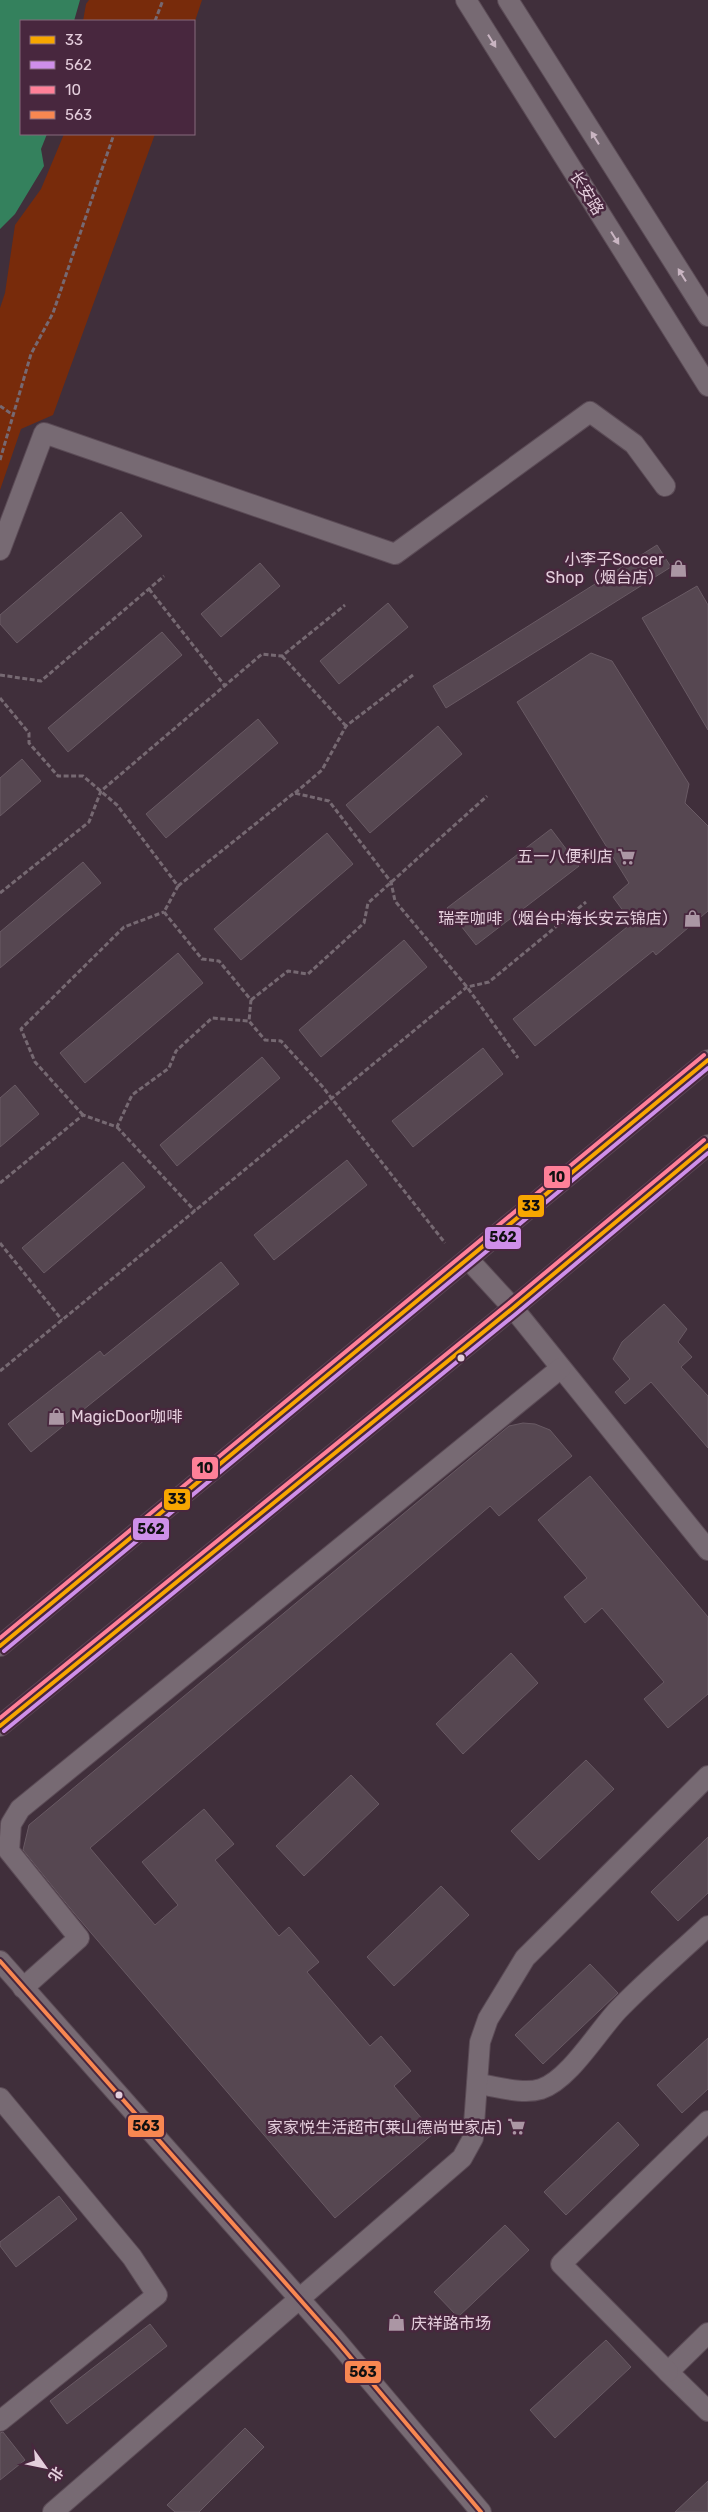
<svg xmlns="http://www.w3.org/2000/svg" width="708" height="2512" viewBox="0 0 708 2512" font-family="Rubik,'Noto Sans SC',sans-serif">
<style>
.green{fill:#782b0b}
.water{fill:#34815d}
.building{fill:#564751;stroke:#695a64}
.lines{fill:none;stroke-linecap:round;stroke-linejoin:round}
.minor-casing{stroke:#5b4b56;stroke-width:22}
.path{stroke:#766972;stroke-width:3;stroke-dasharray:5 2.5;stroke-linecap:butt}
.minor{stroke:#776a73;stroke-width:20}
.bus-1-casing{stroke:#48273e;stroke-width:8}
.bus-2-casing{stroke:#48273e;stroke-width:8}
.bus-3-casing{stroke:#48273e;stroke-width:8}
.bus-4-casing{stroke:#48273e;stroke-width:8}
.bus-1{stroke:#f7a600;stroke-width:4}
.bus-2{stroke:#ce8fe9;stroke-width:4}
.bus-3{stroke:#ff8098;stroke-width:4}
.bus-4{stroke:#f88751;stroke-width:4}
.oneway{fill:#c9b5c2}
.bus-dot{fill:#e4cedc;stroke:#48273e;stroke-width:2}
.labels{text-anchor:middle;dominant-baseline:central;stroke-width:5;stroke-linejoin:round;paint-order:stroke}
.street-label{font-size:16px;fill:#e4cedc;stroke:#48273e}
.poi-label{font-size:16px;fill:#e4cedc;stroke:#48273e;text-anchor:end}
.line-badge{stroke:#48273e;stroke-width:2}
.pale-badge-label{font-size:14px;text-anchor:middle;font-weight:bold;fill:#111}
</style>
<rect width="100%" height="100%" fill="#402f3b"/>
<g class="green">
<polygon points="89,0 202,0 194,24 194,21 83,21 86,4"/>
<polygon points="64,134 155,134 53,415 21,429 0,490 0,308 5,293 15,225 41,189"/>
</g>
<polygon class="water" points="0,0 80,0 74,21 21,21 21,134 47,134 41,149 44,166 15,214 0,229"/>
<g class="building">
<polygon points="121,512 142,536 17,643 0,624 0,615"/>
<polygon points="657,545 671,567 446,708 433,686"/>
<polygon points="260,563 280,586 221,637 201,614"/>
<polygon points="697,586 708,605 708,730 642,618"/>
<polygon points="388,603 408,627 339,684 320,661"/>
<polygon points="162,632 182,655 68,752 48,728"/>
<polygon points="591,653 612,661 689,784 685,803 708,826 708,911 656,955 653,951 535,1046 513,1019 632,923 613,897 629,883 517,702"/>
<polygon points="258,719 278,743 166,838 146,814"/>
<polygon points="438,726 462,754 370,833 346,805"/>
<polygon points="22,759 41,781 0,816 0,778"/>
<polygon points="551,829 579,866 476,945 447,908"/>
<polygon points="327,833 353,864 241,960 214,929"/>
<polygon points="83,862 101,883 0,968 0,932"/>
<polygon points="404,940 427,967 321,1057 299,1030"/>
<polygon points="178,953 203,983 85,1083 60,1053"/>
<polygon points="483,1048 503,1074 413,1147 392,1121"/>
<polygon points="262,1057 280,1078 177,1166 160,1145"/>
<polygon points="15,1085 39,1114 0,1147 0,1098"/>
<polygon points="347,1160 367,1185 274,1260 254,1235"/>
<polygon points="123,1162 145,1187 44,1273 22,1248"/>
<polygon points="221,1262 239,1284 31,1452 8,1424 100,1351 104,1356"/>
<polygon points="664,1304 687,1329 678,1342 692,1357 681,1367 708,1396 708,1448 651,1382 625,1404 615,1392 630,1379 613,1359 622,1342"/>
<polygon points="523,1423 535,1424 550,1430 572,1456 499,1516 490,1506 90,1848 155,1925 178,1905 142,1862 204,1809 234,1844 215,1860 279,1936 289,1927 319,1962 307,1972 370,2046 381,2036 411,2071 394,2086 434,2133 335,2218 74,1913 23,1850 29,1825 509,1426"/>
<polygon points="590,1476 708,1617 708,1694 668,1728 644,1699 664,1682 602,1608 585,1623 564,1597 587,1578 538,1520"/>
<polygon points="511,1653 538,1683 463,1754 436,1724"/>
<polygon points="586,1760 614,1789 539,1860 511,1831"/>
<polygon points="351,1775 379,1804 304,1876 276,1846"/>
<polygon points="708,1837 708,1893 678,1921 651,1892"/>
<polygon points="441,1886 469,1915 394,1986 367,1957"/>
<polygon points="590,1964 618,1993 543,2064 515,2035"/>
<polygon points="708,2038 708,2089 682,2113 657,2085"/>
<polygon points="618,2122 639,2145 566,2215 544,2192"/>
<polygon points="59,2196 77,2219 16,2267 0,2246 0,2242"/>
<polygon points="505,2225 529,2250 458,2317 434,2292"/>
<polygon points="150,2324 167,2346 67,2424 50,2401"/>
<polygon points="606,2340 631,2367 555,2438 530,2410"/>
<polygon points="245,2428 264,2447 199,2512 175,2512 167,2505"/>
<polygon points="3,2432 25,2460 0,2480 0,2433"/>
<polygon points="708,2481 708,2512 675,2512"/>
</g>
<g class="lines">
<defs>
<g id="minor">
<polyline points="466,0 708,386"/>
<polyline points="508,0 708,316"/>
<polyline points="0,550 44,433 395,554 590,412 634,444 665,486"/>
<polyline points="468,1259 513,1308 708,1550"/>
<polyline points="0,1646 708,1060"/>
<polyline points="0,1726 513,1308 708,1145"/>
<polyline points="0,1961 335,2339 481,2512"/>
<polyline points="23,1988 79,1938 9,1851 11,1824 20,1809 561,1368"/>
<path d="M477,2084C496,2086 522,2095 541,2089C569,2080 598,2031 618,2010C646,1981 678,1954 708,1926"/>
<polyline points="0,2098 132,2257 157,2295 0,2421"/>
<polyline points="708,2333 668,2372 708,2411"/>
<polyline points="668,2372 561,2264 708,2121"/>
<polyline points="53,2512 462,2158 473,2138 480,2042 488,2019 525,1958 708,1776"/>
</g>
</defs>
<use href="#minor" class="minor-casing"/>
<g class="path">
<polyline points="155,21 163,0"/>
<polyline points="0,406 13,415"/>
<polyline points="0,460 31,354 53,313 114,134"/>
<polyline points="149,589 225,686"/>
<polyline points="282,656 346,726"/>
<polyline points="0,675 41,681 164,576"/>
<polyline points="0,698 29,733 29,743 58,776 83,776 117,805 178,886 164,912 202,959 219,961 251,1000 249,1021 265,1040 281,1041 322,1086 445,1243"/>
<polyline points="295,793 322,770 346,726 413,675"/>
<polyline points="178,886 294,793 329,801 391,882 395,901 467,987 518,1058"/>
<polyline points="0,893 89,822 101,791 262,654 282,656 345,605"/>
<polyline points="251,1000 288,971 308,974 364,923 368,903 487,796"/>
<polyline points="83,1115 35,1062 21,1029 124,927 164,912"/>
<polyline points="117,1127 195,1211"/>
<polyline points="0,1183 83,1115 117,1127 132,1095 169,1068 176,1051 212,1018 249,1021"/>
<polyline points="0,1243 62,1320"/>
<polyline points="0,1371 467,987 489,982 586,902"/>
</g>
<use href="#minor" class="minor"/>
<defs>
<g id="bus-1">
<polyline points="0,1646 708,1060"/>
<polyline points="0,1726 513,1308 708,1145"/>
</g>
<g id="bus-2">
<polyline points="4,1651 708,1068"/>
<polyline points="4,1731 517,1313 708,1153"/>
</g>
<g id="bus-3">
<polyline points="0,1638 704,1055"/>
<polyline points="0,1718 509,1303 704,1140"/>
</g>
<polyline id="bus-4" points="0,1961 335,2339 481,2512"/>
</defs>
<use href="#bus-1" class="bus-1-casing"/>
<use href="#bus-2" class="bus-2-casing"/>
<use href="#bus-3" class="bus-3-casing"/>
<use href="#bus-4" class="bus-4-casing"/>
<use href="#bus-1" class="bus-1"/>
<use href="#bus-2" class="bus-2"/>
<use href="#bus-3" class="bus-3"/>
<use href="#bus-4" class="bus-4"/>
</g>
<defs><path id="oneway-solid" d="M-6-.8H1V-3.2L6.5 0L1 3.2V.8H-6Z" transform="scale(1.25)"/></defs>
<g class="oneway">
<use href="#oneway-solid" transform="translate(492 41) rotate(58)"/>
<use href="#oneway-solid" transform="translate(595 138) rotate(-122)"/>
<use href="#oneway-solid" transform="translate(615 238) rotate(58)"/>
<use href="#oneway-solid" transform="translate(682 275) rotate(-122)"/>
</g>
<defs>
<symbol id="shop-bare" viewBox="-9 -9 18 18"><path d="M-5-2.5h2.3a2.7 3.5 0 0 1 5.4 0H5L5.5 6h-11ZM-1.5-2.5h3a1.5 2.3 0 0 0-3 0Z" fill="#ab96a4" stroke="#48273e" stroke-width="2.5" paint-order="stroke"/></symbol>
<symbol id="supermarket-bare" viewBox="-9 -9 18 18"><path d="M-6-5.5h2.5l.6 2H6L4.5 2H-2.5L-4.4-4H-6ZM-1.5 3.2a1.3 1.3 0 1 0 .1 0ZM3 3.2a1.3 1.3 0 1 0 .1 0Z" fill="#ab96a4" stroke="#48273e" stroke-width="2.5" paint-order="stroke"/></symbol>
</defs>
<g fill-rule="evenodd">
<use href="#shop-bare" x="666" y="556" width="25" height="25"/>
<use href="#supermarket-bare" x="614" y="844" width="25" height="25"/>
<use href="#shop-bare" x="680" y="906" width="25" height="25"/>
<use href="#shop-bare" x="44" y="1404" width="25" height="25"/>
<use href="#supermarket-bare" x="504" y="2114" width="25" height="25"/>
<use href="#shop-bare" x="384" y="2310" width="25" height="25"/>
</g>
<g class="bus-dot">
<circle cx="461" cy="1358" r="4.5"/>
<circle cx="119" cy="2095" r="4.5"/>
</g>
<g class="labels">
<g class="street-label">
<text transform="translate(587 193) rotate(58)">长安路</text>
</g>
<g class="poi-label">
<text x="664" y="559">小李子Soccer<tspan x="664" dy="18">Shop（烟台店）</tspan></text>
<text x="613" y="856">五一八便利店</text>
<text x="678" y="918">瑞幸咖啡（烟台中海长安云锦店）</text>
<text x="71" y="1416" text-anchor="start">MagicDoor咖啡</text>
<text x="502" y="2127">家家悦生活超市(莱山德尚世家店)</text>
<text x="411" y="2323" text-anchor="start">庆祥路市场</text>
</g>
</g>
<g class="line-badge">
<rect x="543" y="1165" width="28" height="24" rx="5" fill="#ff8098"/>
<rect x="517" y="1194" width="28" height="24" rx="5" fill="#f7a600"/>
<rect x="484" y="1226" width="38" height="24" rx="5" fill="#ce8fe9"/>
<rect x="191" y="1456" width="28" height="24" rx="5" fill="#ff8098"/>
<rect x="163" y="1488" width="28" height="23" rx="5" fill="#f7a600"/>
<rect x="132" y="1517" width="38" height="24" rx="5" fill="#ce8fe9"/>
<rect x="127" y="2114" width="38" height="24" rx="5" fill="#f88751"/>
<rect x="344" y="2360" width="38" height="24" rx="5" fill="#f88751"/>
</g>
<g class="pale-badge-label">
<text x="557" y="1182">10</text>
<text x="531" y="1211">33</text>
<text x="503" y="1242">562</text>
<text x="205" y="1473">10</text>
<text x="177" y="1504">33</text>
<text x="151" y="1534">562</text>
<text x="146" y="2131">563</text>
<text x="363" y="2377">563</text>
</g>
<rect x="20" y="20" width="175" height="115" fill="#48273e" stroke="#866a7d"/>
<rect x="30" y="36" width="25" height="8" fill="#f7a600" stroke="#866a7d"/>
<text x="65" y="45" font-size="15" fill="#e4cedc">33</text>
<rect x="30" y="61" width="25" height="8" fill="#ce8fe9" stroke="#866a7d"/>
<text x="65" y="70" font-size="15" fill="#e4cedc">562</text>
<rect x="30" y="86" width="25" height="8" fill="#ff8098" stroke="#866a7d"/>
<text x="65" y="95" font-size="15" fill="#e4cedc">10</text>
<rect x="30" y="111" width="25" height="8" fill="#f88751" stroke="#866a7d"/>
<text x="65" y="120" font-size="15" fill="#e4cedc">563</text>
<g transform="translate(45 2467) rotate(123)" stroke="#48273e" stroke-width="4" paint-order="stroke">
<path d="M0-4L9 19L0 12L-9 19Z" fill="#e4cedc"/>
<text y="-8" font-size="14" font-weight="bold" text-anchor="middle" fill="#e4cedc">北</text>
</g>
</svg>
